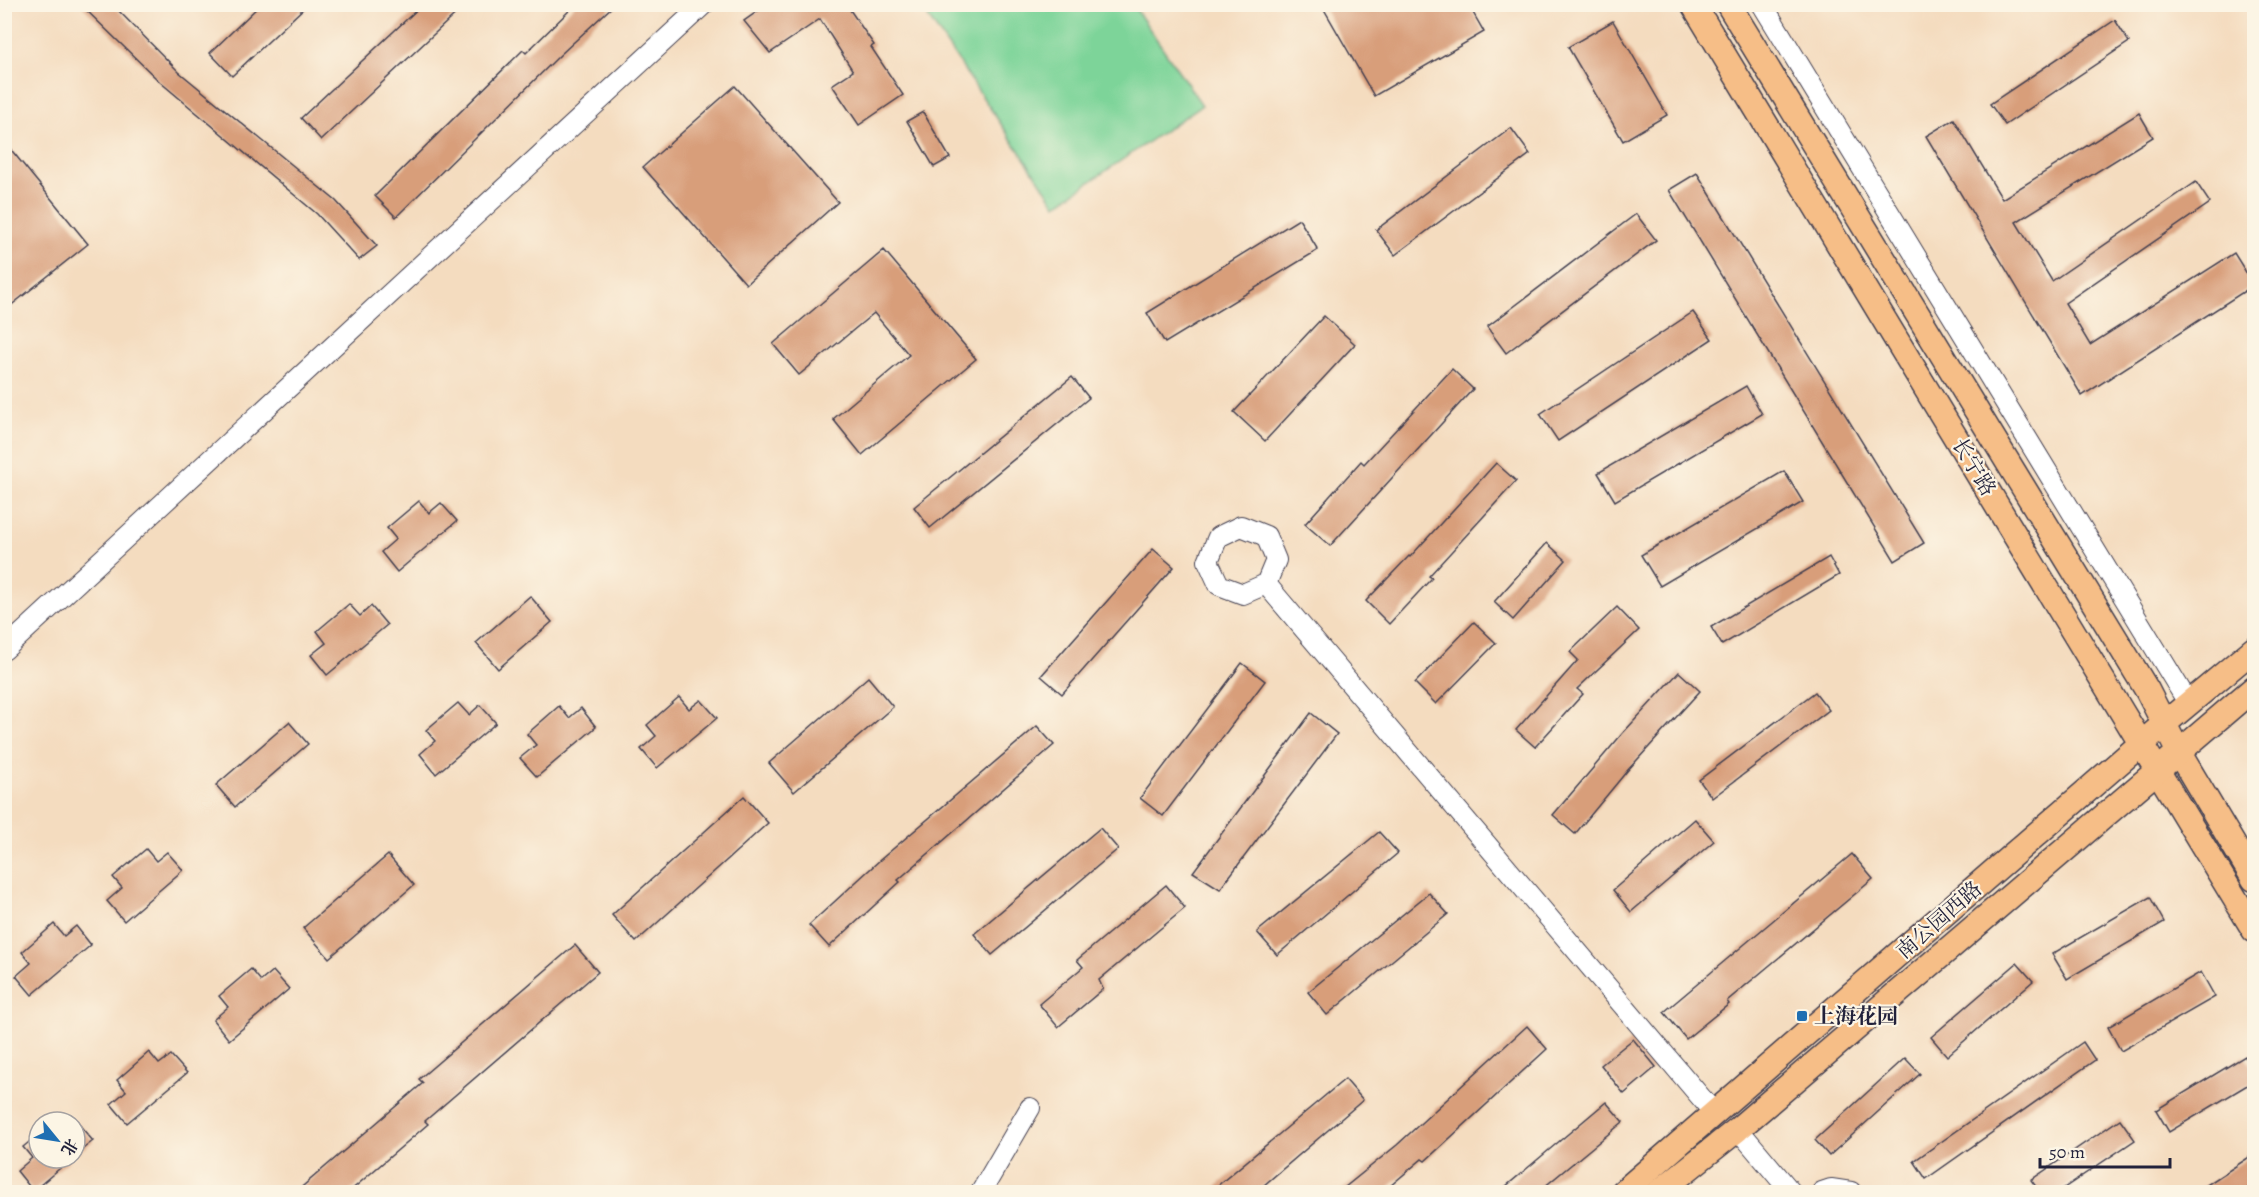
<svg xmlns="http://www.w3.org/2000/svg" width="2259" height="1197" viewBox="0 0 2259 1197" font-family="Alegreya,'Noto Serif SC',serif">
<style>
.green{fill:#7dd499;stroke:#507b6a;stroke-width:1.5}
.building{fill:#d89e7a}
.lines{fill:none;stroke-linecap:round;stroke-linejoin:round}
.minor-casing{stroke:#423e4f;stroke-width:22}
.major-casing{stroke:#423e4f;stroke-width:27}
.minor{stroke:#fff;stroke-width:20}
.major{stroke:#f6be87;stroke-width:24}
.poi-dot{fill:#1f6fb2;stroke:#fcf5e5;stroke-width:2}
.labels{text-anchor:middle;dominant-baseline:central;stroke-width:4.5;stroke-linejoin:round;paint-order:stroke}
.street-label{font-size:21px;fill:#22223b;stroke:#fcf5e5}
.poi-label{font-size:21px;font-weight:bold;fill:#22223b;stroke:#fcf5e5;text-anchor:start}
</style>
<rect width="100%" height="100%" fill="#fcf5e5"/>
<filter id="ink" filterUnits="userSpaceOnUse"><feTurbulence type="fractalNoise" baseFrequency=".0167" numOctaves="2"/><feDisplacementMap in="SourceGraphic" scale="12" xChannelSelector="R" yChannelSelector="G"/><feConvolveMatrix kernelMatrix="1 2 1 2 8 2 1 2 1" color-interpolation-filters="sRGB"/></filter>
<filter id="wash" filterUnits="userSpaceOnUse"><feTurbulence type="fractalNoise" baseFrequency=".008" numOctaves="4" result="noise"/><feDisplacementMap in="SourceGraphic" scale="24" xChannelSelector="R" yChannelSelector="G"/><feGaussianBlur stdDeviation="1.35" result="paint"/><feColorMatrix in="noise" values="0 0 0 0 0 0 0 0 0 0 0 0 0 0 0 0 0 1.4 0 .05"/><feComposite in="paint" operator="in"/></filter>
<g filter="url(#wash)">
<rect width="100%" height="100%" fill="#f4dcbf"/>
<polygon class="green" points="920,5 1133,5 1202,105 1056,205"/>
<g id="blocks">
<g class="building">
<polygon points="80,4 112,4 179,72 336,201 377,246 359,260 317,214 160,82"/>
<polygon points="261,4 308,4 232,76 210,53"/>
<polygon points="423,4 466,4 321,140 301,118"/>
<polygon points="576,4 615,4 560,55 396,217 375,196 523,50 526,53"/>
<polygon points="768,4 846,4 874,45 871,47 903,95 859,125 832,85 853,71 820,19 770,53 744,21"/>
<polygon points="1321,4 1468,4 1484,32 1374,96"/>
<polygon points="2115,20 2129,42 2005,125 1990,104"/>
<polygon points="1613,21 1667,115 1623,141 1568,47"/>
<polygon points="735,86 838,202 746,284 643,167"/>
<polygon points="923,112 950,158 934,167 907,121"/>
<polygon points="2139,113 2153,137 2016,222 2052,281 2196,182 2210,203 2065,303 2090,345 2234,253 2254,285 2082,396 1926,136 1954,119 2002,199"/>
<polygon points="1511,128 1530,154 1395,255 1376,230"/>
<polygon points="4,141 88,244 4,311"/>
<polygon points="1697,173 1924,543 1895,561 1669,190"/>
<polygon points="1636,214 1656,240 1506,353 1487,327"/>
<polygon points="1299,219 1318,250 1165,343 1147,313"/>
<polygon points="884,250 976,359 862,455 833,419 909,355 874,313 799,375 773,344"/>
<polygon points="1693,312 1712,339 1558,441 1540,414"/>
<polygon points="1324,316 1355,344 1265,441 1234,412"/>
<polygon points="1452,369 1473,389 1330,546 1305,524 1361,461 1364,464"/>
<polygon points="1072,377 1089,398 930,528 914,507"/>
<polygon points="1746,386 1762,414 1615,501 1598,473"/>
<polygon points="1496,463 1516,481 1429,576 1432,578 1389,624 1366,601 1409,556 1410,557"/>
<polygon points="1784,471 1803,502 1660,586 1641,555"/>
<polygon points="419,501 429,513 441,503 457,521 397,572 381,552 396,539 387,528"/>
<polygon points="1547,543 1566,560 1513,620 1494,602"/>
<polygon points="1153,549 1174,567 1062,694 1041,676"/>
<polygon points="1829,557 1839,575 1722,645 1711,627"/>
<polygon points="530,596 552,622 498,669 476,643"/>
<polygon points="349,604 360,616 371,606 387,625 327,675 311,655 326,643 317,631"/>
<polygon points="1617,607 1639,630 1577,689 1583,694 1535,747 1516,730 1578,660 1570,652"/>
<polygon points="1474,622 1496,643 1436,704 1415,683"/>
<polygon points="1242,663 1265,681 1163,816 1140,798"/>
<polygon points="1679,672 1700,691 1627,771 1575,834 1553,815 1622,734"/>
<polygon points="868,677 893,707 794,792 769,763"/>
<polygon points="1815,692 1829,710 1712,798 1699,780"/>
<polygon points="679,697 689,709 701,700 717,718 657,768 641,749 656,736 647,725"/>
<polygon points="458,703 469,715 480,705 496,723 436,774 420,754 435,741 426,730"/>
<polygon points="559,706 569,718 581,708 596,727 537,777 520,758 536,745 527,734"/>
<polygon points="1311,713 1337,734 1220,889 1193,872"/>
<polygon points="289,722 308,744 235,807 216,785"/>
<polygon points="1037,726 1054,745 898,880 900,882 829,947 809,925 880,860"/>
<polygon points="744,796 768,823 636,942 612,915"/>
<polygon points="1695,819 1714,841 1631,912 1613,890"/>
<polygon points="1100,828 1118,849 992,955 974,934"/>
<polygon points="1379,832 1398,853 1277,955 1257,932"/>
<polygon points="146,849 156,861 167,852 183,870 124,921 107,901 122,888 113,877"/>
<polygon points="1852,854 1873,879 1727,1001 1729,1004 1686,1039 1664,1012"/>
<polygon points="388,855 414,885 329,958 303,928"/>
<polygon points="1166,885 1185,908 1099,980 1103,989 1058,1027 1039,1004 1083,967 1077,960"/>
<polygon points="1429,893 1448,914 1327,1015 1308,992"/>
<polygon points="2150,897 2164,922 2067,979 2052,954"/>
<polygon points="54,924 64,936 76,926 91,945 32,995 16,976 31,963 22,952"/>
<polygon points="575,945 598,972 425,1121 428,1124 349,1192 296,1192 423,1083 419,1079"/>
<polygon points="2017,963 2033,981 1947,1056 1931,1037"/>
<polygon points="251,969 261,981 273,971 289,989 229,1040 213,1020 228,1007 219,996"/>
<polygon points="2201,972 2215,997 2121,1051 2108,1027"/>
<polygon points="1527,1026 1547,1049 1425,1161 1422,1159 1383,1192 1339,1192 1397,1145"/>
<polygon points="1633,1039 1656,1067 1624,1094 1601,1065"/>
<polygon points="2083,1042 2095,1060 1926,1179 1914,1161"/>
<polygon points="149,1052 159,1064 171,1055 187,1073 127,1123 111,1104 126,1091 117,1080"/>
<polygon points="2245,1056 2254,1071 2254,1081 2169,1132 2156,1110"/>
<polygon points="1905,1058 1920,1074 1829,1156 1815,1140"/>
<polygon points="1345,1079 1363,1100 1256,1192 1210,1192"/>
<polygon points="1606,1102 1623,1122 1538,1192 1499,1192"/>
<polygon points="2120,1119 2135,1140 2058,1192 2040,1192 2031,1180"/>
<polygon points="75,1120 93,1141 75,1155"/>
<polygon points="39,1134 39,1158 72,1158 33,1191 17,1171 32,1158 23,1147"/>
<polygon points="2254,1154 2254,1184 2242,1192 2196,1192"/>
</g>
</g>
</g>
<g filter="url(#ink)">
<use href="#blocks" fill-opacity="0" stroke="#423e4f" stroke-width="1.5"/>
<g class="lines">
<defs>
<g id="minor">
<polyline points="1762,4 2189,704"/>
<polygon points="1241,526 1266,536 1276,560 1266,584 1243,594 1219,585 1208,561 1218,537"/>
<polyline points="1266,584 1715,1114"/>
<polyline points="4,650 704,4"/>
<polyline points="1738,1129 1791,1192"/>
<polyline points="981,1192 1030,1108"/>
<polyline points="1822,1192 1831,1189 1851,1192"/>
</g>
<g id="major">
<polyline points="1693,4 2254,930"/>
<polyline points="1728,4 2147,690 2179,753 2254,879"/>
<polyline points="1623,1192 2164,724 2254,649"/>
<polyline points="1659,1192 1738,1129 2254,688"/>
</g>
</defs>
<use href="#minor" class="minor-casing"/>
<use href="#major" class="major-casing"/>
<use href="#minor" class="minor"/>
<use href="#major" class="major"/>
</g>
</g>
<rect class="poi-dot" x="1796" y="1010" width="12" height="12" rx="3"/>
<g class="labels">
<g class="street-label">
<text transform="translate(1974 467) rotate(59)">长宁路</text>
<text transform="translate(1939 920) rotate(-41)">南公园西路</text>
</g>
<g class="poi-label">
<text x="1814" y="1016">上海花园</text>
</g>
</g>
<rect width="2259" height="1197" fill="none" stroke="#fcf5e5" stroke-width="24"/>
<g transform="translate(57 1140) rotate(120)"><circle r="28" fill="#fcf5e5" stroke="#a5a1a1" stroke-width="1.5"/>
<path d="M0-4.5L10 22L0 15L-10 22Z" fill="#1f6fb2"/>
<text y="-9" font-size="16" font-weight="bold" text-anchor="middle" fill="#22223b">北</text>
</g>
<path d="M2040 1158v9h130v-9" fill="none" stroke="#22223b" stroke-width="3"/>
<text x="2049" y="1158" font-size="18" fill="#22223b" stroke="#fcf5e5" stroke-width="4.5" paint-order="stroke">50 m</text>
</svg>
